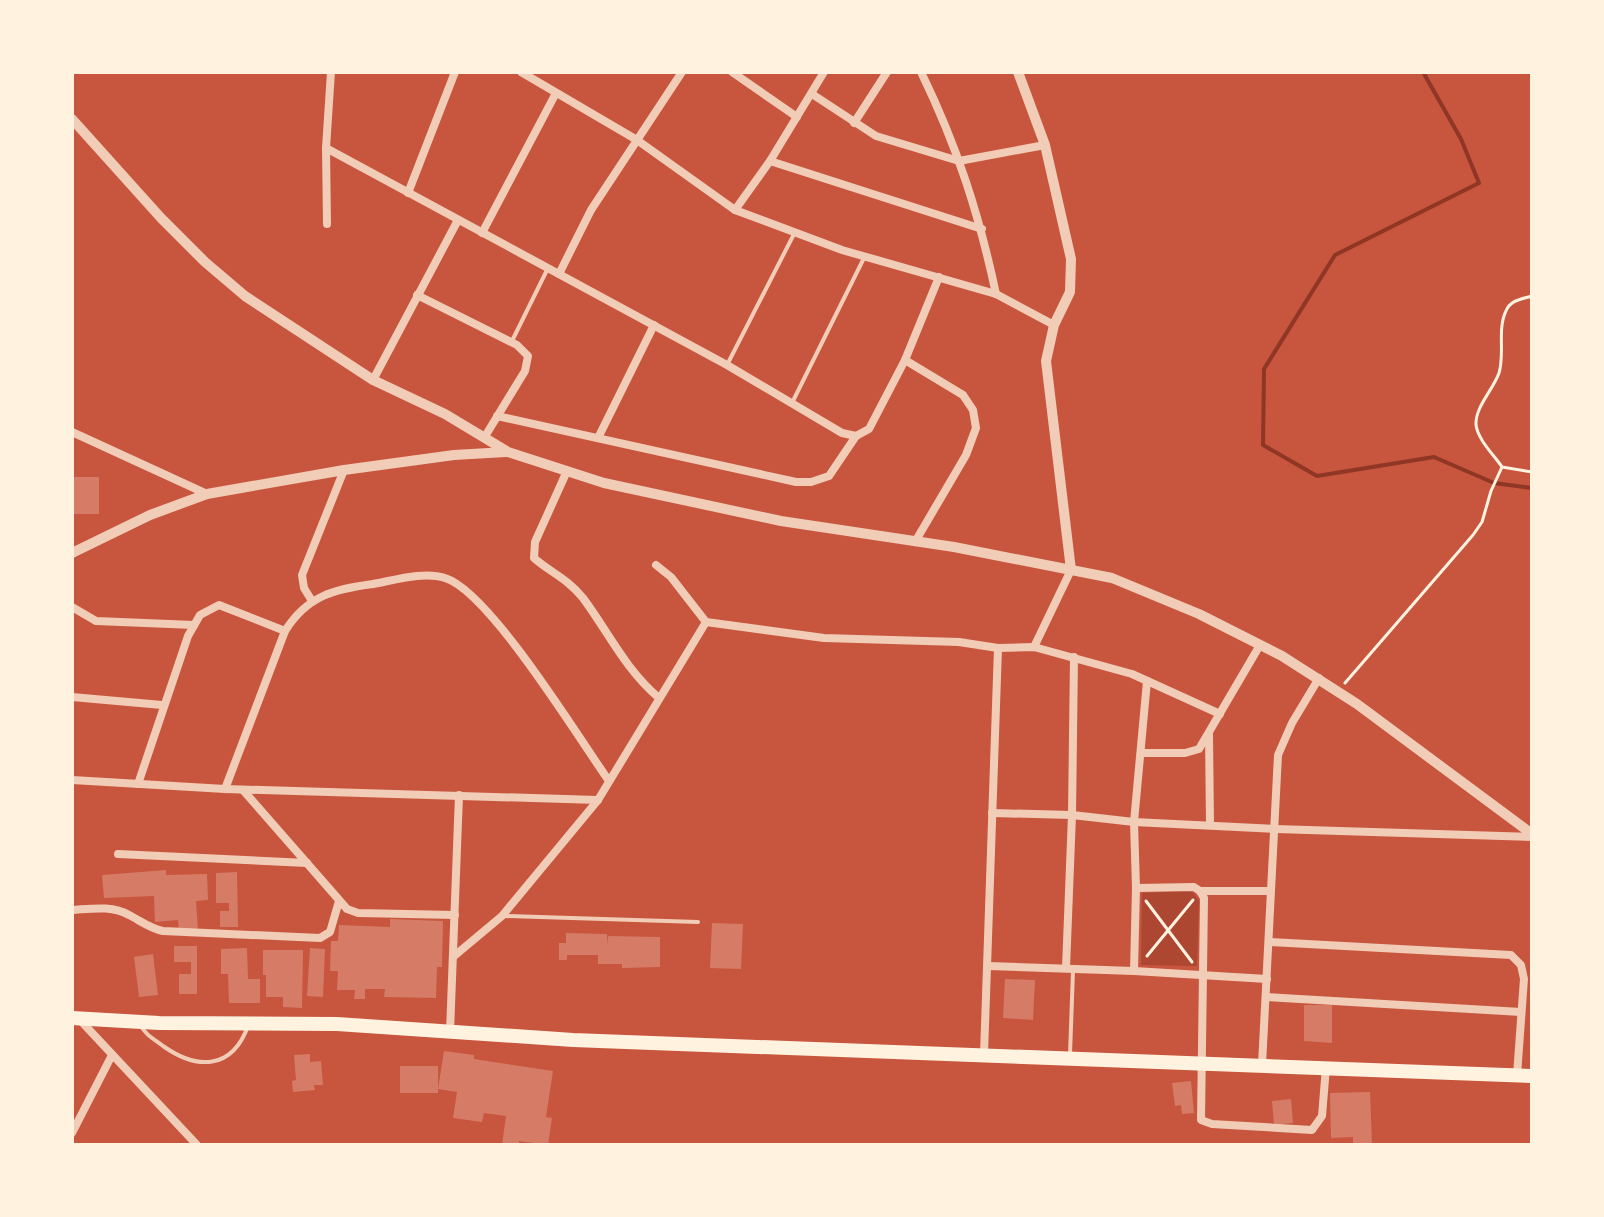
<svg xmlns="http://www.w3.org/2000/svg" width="1604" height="1217" viewBox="0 0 1604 1217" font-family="'PT Sans',sans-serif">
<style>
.green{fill:#ae4732}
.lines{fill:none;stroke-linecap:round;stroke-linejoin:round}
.stream{stroke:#8f3625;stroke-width:4}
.building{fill:#d67c66}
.path{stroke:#fff3e0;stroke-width:3}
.service{stroke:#f1ccb7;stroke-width:4}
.minor{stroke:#f1ccb7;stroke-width:8}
.tertiary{stroke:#f1ccb7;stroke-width:10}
.primary{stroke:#fff3e0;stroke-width:14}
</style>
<rect width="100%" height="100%" fill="#c8553d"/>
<polygon class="green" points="1192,891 1199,901 1197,966 1141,965 1142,893"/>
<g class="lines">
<polyline class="stream" points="1423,72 1461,139 1479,183 1335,255 1264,369 1263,445 1317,476 1434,457 1494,483 1532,488"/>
</g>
<g class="building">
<rect x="74" y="477" width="25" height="37"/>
<polygon points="166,870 166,875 207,874 208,900 196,901 198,930 179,932 178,920 155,922 154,896 104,898 102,875"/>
<polygon points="237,872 238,927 220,927 220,911 229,911 229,903 216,903 216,873"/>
<polygon points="390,919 443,921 442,967 437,967 436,998 384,997 385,989 365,989 365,999 354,999 355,990 337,990 338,971 330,971 331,941 338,941 339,925 390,927"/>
<polygon points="712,923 743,924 741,969 710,968"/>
<polygon points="566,933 607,934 607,946 608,936 660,937 660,967 622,968 622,964 598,964 598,955 567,955 567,960 559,960 559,943 566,943"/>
<polygon points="174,946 197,946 197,994 179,994 179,974 191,974 191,962 174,962"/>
<polygon points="247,948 248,979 260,979 260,1003 229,1003 228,974 221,974 221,949"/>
<polygon points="310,948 325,949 323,997 307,996"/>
<polygon points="263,950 303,950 302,1008 283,1007 283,997 266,997 266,975 263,975"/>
<polygon points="153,954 158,995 139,997 134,957"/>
<polygon points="1005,979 1035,980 1033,1020 1003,1018"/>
<polygon points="1304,1005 1332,1005 1332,1043 1304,1041"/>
<polygon points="444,1051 474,1055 474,1059 553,1071 546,1117 552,1118 548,1145 519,1141 519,1145 502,1145 506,1116 484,1113 482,1122 453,1118 457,1092 438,1089 438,1093 400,1093 400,1066 438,1066 438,1089"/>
<polygon points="310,1054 310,1062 321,1061 323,1085 314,1085 315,1090 293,1092 292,1081 296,1080 294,1055"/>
<polygon points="1191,1081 1194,1113 1182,1114 1181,1105 1175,1106 1172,1083"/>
<polygon points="1370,1092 1372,1145 1353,1145 1353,1137 1331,1138 1330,1093"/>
<polygon points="1291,1099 1293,1123 1274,1125 1272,1101"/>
</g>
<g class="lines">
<g class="path">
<path d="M1502,467C1494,455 1478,440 1476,425C1475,407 1493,390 1499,373C1505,354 1497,329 1506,311C1510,300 1522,299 1532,296"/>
<polyline points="1345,683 1473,535 1482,522 1491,491 1502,467 1532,472"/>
<polyline points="1146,901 1192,962"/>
<polyline points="1147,956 1193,900"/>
</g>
<g class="service">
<polyline points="512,341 548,268"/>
<polyline points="727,365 794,234"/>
<polyline points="792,403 864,258"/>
<polyline points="504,916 698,922"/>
<path d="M140,1024C145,1035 154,1039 163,1046C197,1070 232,1070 248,1026"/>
<polyline points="1070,1054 1073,971"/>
</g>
<g class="minor">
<polyline points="521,72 637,140 735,210 842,250 996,294 1054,325"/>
<polyline points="732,72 797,117"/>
<path d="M921,72C957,146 979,214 996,294"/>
<polyline points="812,94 876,136 959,161 1045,145"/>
<polyline points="854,123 887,72"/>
<polyline points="326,148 727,365 842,433 856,436"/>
<polyline points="770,161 982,229"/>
<polyline points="408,193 455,72"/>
<polyline points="735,210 770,161 824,72"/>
<polyline points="327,224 326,148 331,72"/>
<polyline points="482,233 556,93"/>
<polyline points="559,274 591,210 682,72"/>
<polyline points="417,295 517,345 528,356 525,371 484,438"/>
<polyline points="905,360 963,395 973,410 976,428 966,455 915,542"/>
<polyline points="373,380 458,220"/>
<polyline points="497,416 796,482 811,482 829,476 856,436 869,429 905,360 939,277"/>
<polyline points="72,432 207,494"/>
<polyline points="598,438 654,325"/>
<path d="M567,471L535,542L534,558C551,573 567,578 583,598C609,633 625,669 659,698"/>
<polyline points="656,565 671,577 706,622 824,638 959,642 998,648 1034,647 1132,674 1220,714"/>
<polyline points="312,601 304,588 302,575 344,470"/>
<polyline points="72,607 96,621 194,625"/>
<polyline points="1034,647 1071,570"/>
<polyline points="72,697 162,705"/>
<polyline points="1209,734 1210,825"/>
<polyline points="1141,753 1185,753 1199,749 1260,645"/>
<polyline points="72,780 225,789 598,800"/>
<polyline points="138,784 188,636 200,615 219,605 285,631"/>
<path d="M225,789L285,631C307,596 334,589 373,584C395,580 424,571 445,578C489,591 578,737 609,781"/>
<polyline points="243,790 347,909 358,913 455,915"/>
<polyline points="992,813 1072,815 1134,822 1275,829 1532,837"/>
<polyline points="118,854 307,863"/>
<polyline points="1136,888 1194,887 1200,891 1204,898 1201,1120 1212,1124 1312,1130 1322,1116 1326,1067"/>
<polyline points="1200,891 1271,891"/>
<path d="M72,910C90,909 112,905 129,915C141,921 149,928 163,931L320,938L330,932L339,901"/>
<polyline points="1270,942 1511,955 1521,965 1524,979 1517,1075"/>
<polyline points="453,957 502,916 598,800 706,622"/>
<polyline points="988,966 1134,971 1267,979"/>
<polyline points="1066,968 1072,815 1074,657"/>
<polyline points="1134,971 1136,888 1134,822 1147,681"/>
<polyline points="1266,997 1521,1012"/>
<polyline points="80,1020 197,1145"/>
<polyline points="450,1032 459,795"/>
<polyline points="984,1054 998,648"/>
<polyline points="1262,1065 1278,755 1292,723 1319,678"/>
<polyline points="72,1133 112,1055"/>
</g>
<g class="tertiary">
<polyline points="1018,72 1045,145 1071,259 1070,292 1054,325 1046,361 1071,570"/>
<polyline points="72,119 161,218 205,262 245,296 373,380 445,414 508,452 604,483 781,521 954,547 1112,578 1199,614 1282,656 1357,704 1532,834"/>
<polyline points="72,553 150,515 207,494 344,470 454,455 506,452"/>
</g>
<polyline class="primary" points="72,1018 159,1023 337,1024 573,1040 1532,1076"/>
</g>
<rect width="1604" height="1217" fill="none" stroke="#fff3e0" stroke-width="148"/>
</svg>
